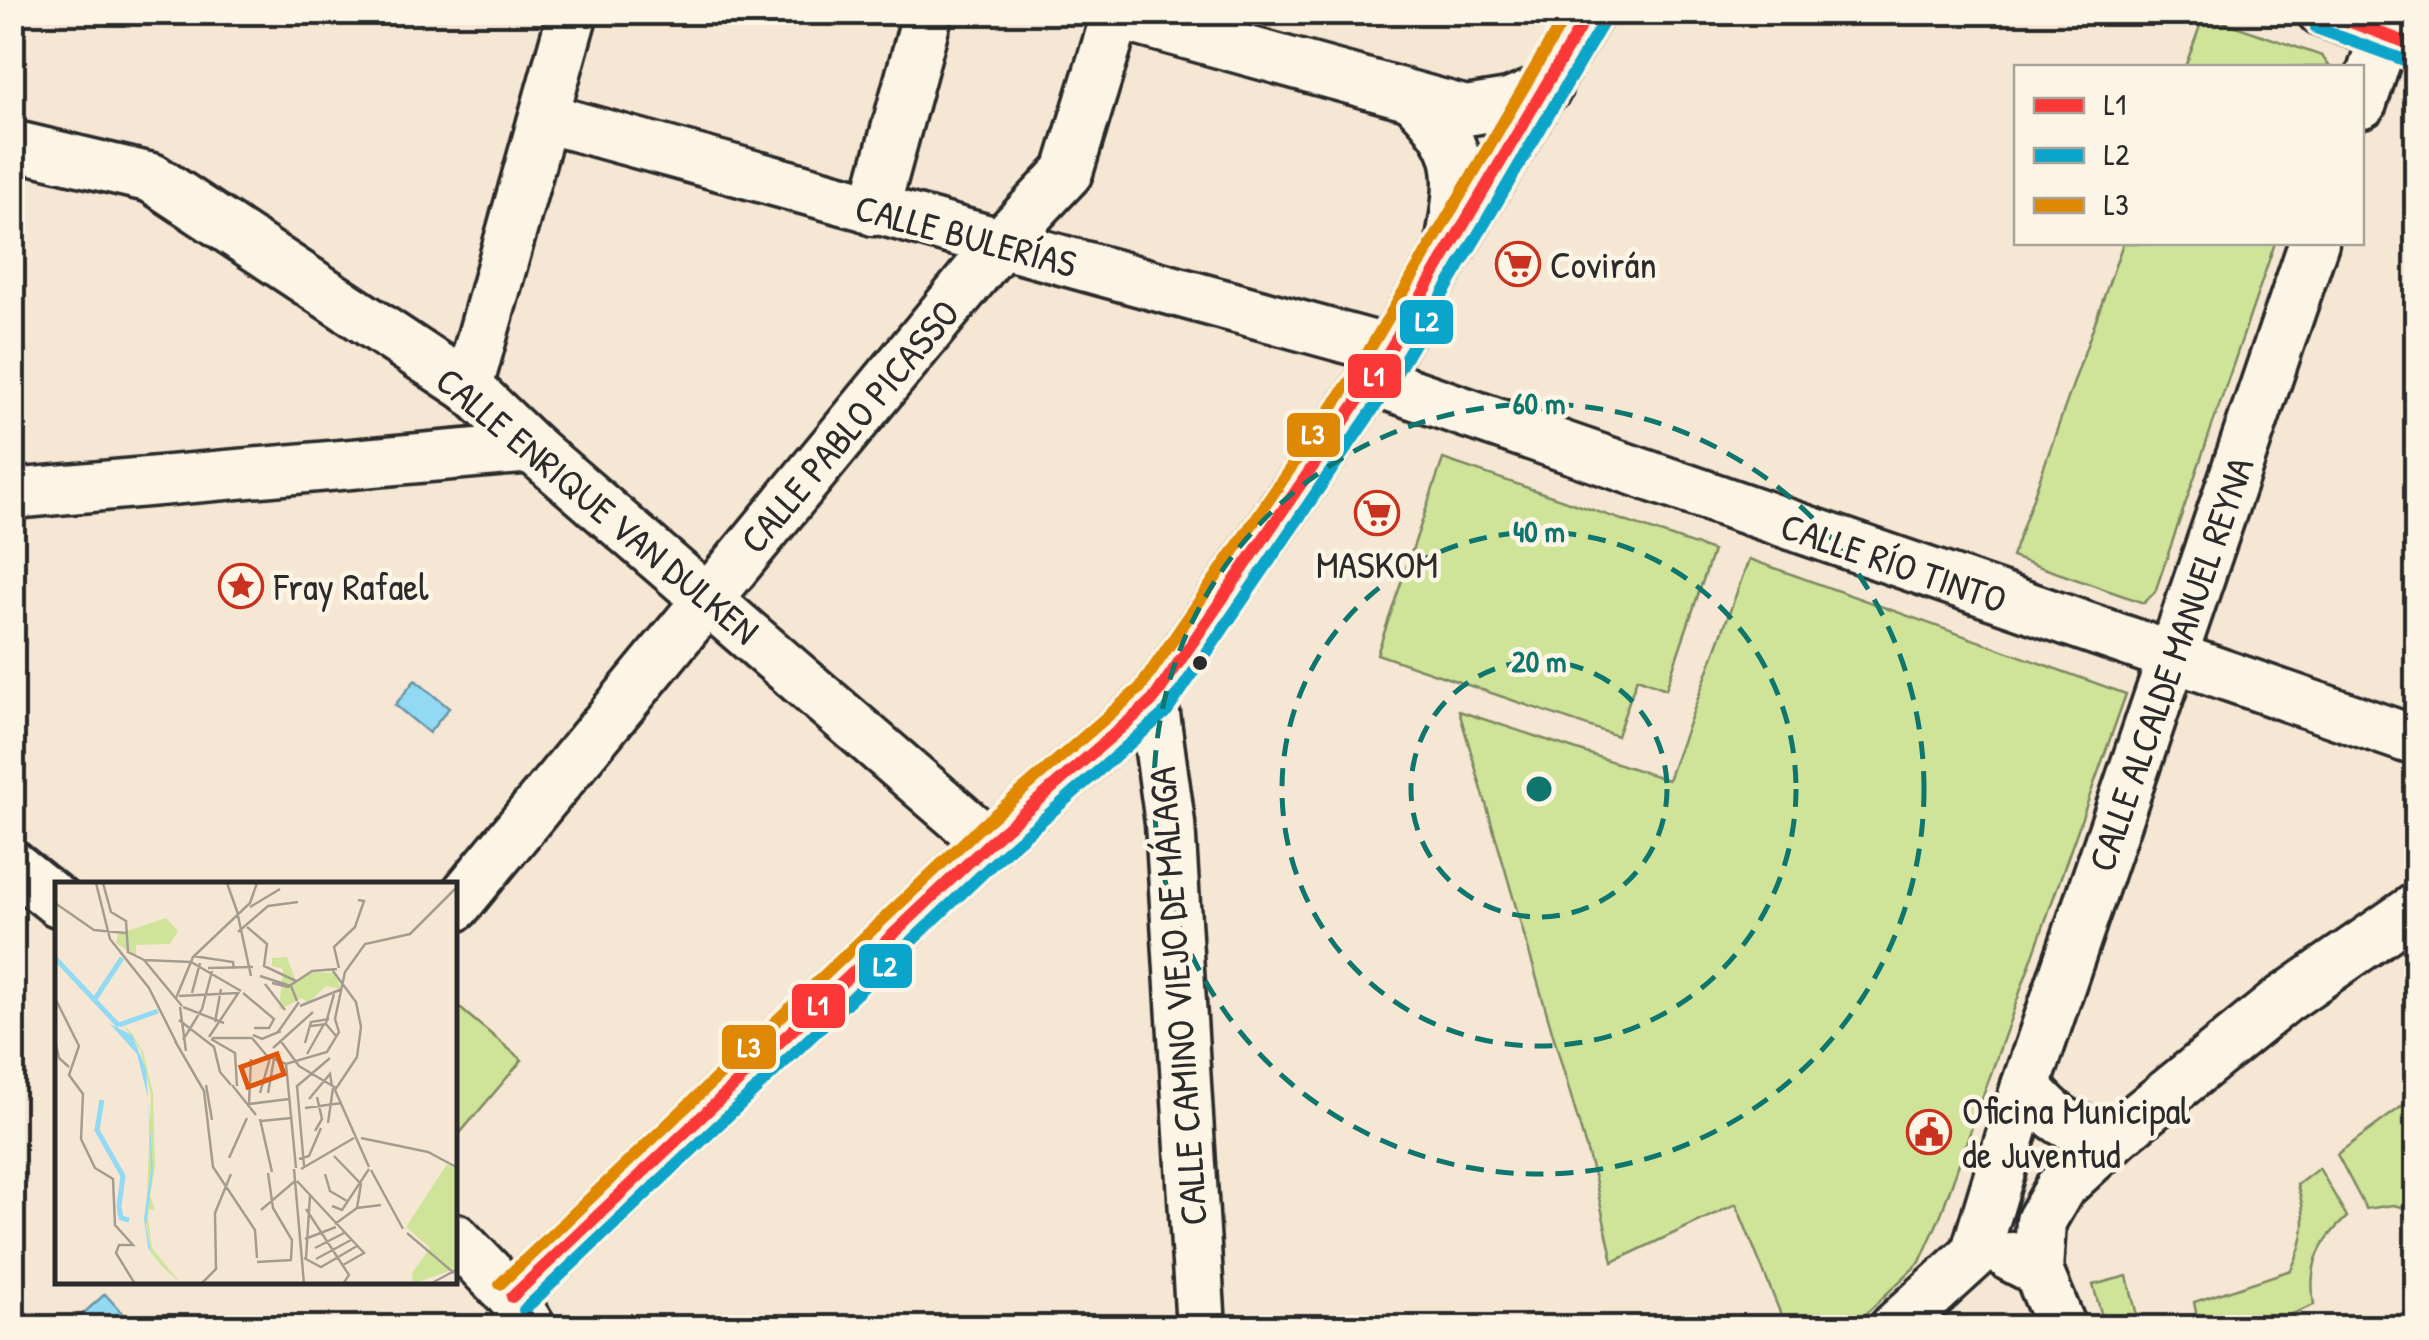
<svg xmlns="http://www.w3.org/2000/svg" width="2429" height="1340" viewBox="0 0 2429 1340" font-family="'Patrick Hand',sans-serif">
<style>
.green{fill:#cfe498;stroke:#7d8862;stroke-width:2.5}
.water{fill:#92daf4;stroke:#6994a4;stroke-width:2.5}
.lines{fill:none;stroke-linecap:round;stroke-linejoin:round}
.street-casing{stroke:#2b2b2b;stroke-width:55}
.street{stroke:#fcf5e5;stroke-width:48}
.bus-1-casing{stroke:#fcf5e5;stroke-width:20}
.bus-2-casing{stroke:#fcf5e5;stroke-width:20}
.bus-3-casing{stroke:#fcf5e5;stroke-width:20}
.bus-1{stroke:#fa3837;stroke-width:12}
.bus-2{stroke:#0ba4ca;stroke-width:12}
.bus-3{stroke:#df8806;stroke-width:12}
.ring{fill:none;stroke:#0f766e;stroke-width:5;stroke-dasharray:18 12}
.bus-dot{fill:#2b2b2b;stroke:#fcf5e5;stroke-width:4}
.labels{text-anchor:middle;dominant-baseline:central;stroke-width:9;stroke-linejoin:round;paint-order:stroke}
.street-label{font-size:38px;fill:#2b2b2b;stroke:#fcf5e5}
.poi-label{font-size:38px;fill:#2b2b2b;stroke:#fcf5e5;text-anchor:start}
.inset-river{fill:none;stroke:#92daf4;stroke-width:5}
.inset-road{fill:none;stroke:#a59c90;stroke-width:2.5}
.view{fill:#df570e;fill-opacity:0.15;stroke:#df570e;stroke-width:5}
.inset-edge{fill:none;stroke:#2b2b2b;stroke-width:5}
.centre{fill:#0f766e;stroke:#fcf5e5;stroke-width:5}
.ring-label{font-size:30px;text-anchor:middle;font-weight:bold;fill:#0f766e;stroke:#fcf5e5;stroke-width:9;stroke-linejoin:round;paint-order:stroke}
.line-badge{stroke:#fcf5e5;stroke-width:4}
.badge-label{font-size:28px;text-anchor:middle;font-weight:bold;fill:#fff}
</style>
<rect width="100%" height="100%" fill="#f6e7d4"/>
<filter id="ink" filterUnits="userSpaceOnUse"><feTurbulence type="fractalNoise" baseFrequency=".01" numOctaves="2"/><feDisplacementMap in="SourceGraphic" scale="20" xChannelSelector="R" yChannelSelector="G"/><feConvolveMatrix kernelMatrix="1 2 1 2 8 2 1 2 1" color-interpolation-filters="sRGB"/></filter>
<g filter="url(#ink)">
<g class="green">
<polygon points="2204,15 2322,56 2330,67 2185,67"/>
<polygon points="2123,243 2275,243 2155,592 2144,603 2012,557"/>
<polygon points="1443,459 1713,551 1666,689 1637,678 1617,736 1377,654"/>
<polygon points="1749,559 2126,694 1940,1217 1920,1262 1852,1327 1786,1327 1736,1204 1613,1262 1595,1179 1459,711 1668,780"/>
<polygon points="455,1004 522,1060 455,1139"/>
<polygon points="2416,1096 2416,1211 2393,1205 2366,1209 2337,1154"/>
<path d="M2319,1168L2347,1217C2318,1243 2308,1266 2314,1305L2261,1327H2199L2194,1302L2291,1270C2306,1238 2308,1219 2297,1185Z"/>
<polygon points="2127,1276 2140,1327 2105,1327 2093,1285"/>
</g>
<g class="water">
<polygon points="415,680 449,708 429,733 395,705"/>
<polygon points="105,1294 135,1327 85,1327 77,1319"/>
</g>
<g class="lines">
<defs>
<g id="street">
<polyline points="1107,12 1466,111 1509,104 1547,88"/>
<polyline points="2322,12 2416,46"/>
<path d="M1415,99C1463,147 1463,169 1452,234"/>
<polyline points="2362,103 2392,12"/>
<polyline points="545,118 1389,350"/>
<polyline points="12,145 152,178 468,387 532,448 989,843"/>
<polyline points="874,211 928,12"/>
<polyline points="1372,380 2416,741"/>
<polyline points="468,387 573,12"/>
<polyline points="12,494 532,448"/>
<polyline points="1153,700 1170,823 1201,1328"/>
<polyline points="12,865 58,902"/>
<polyline points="455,907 1000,244 1068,172 1117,12"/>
<path d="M2026,1086C2057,1123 2071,1132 2119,1133"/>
<polyline points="455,1238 512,1297 531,1328"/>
<polyline points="2011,1257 2038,1271 2062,1328"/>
<polyline points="2038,1271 2041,1221 2060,1188 2119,1133 2283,1000 2416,908"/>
<polyline points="512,1297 989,843 1153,700 1372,380 1589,12"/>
<polyline points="1894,1328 1975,1254 2026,1086 2314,242"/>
</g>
</defs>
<use href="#street" class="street-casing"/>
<use href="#street" class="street"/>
<defs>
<g id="bus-1">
<polyline points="2323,12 2416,46"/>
<polyline points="512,1297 989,843 1153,700 1372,380 1589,12"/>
</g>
<g id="bus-2">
<polyline points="2316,28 2410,62"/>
<polyline points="524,1310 1001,856 1167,711 1387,389 1604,21"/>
</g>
<polyline id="bus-3" points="500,1284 977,830 1140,688 1357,371 1568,12"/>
</defs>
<use href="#bus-1" class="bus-1-casing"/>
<use href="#bus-2" class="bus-2-casing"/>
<use href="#bus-3" class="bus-3-casing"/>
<use href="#bus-1" class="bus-1"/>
<use href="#bus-2" class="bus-2"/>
<use href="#bus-3" class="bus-3"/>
</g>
</g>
<g class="ring">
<circle cx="1539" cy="789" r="128"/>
<circle cx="1539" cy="789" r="257"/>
<circle cx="1539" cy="789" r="385"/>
</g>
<defs>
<symbol id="supermarket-ring" viewBox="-11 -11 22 22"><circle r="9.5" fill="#fcf5e5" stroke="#c8321e" stroke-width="1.5"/><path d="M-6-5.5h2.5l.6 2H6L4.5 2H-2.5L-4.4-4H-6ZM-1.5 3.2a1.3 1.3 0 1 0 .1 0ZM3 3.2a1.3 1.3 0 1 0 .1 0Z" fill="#c8321e"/></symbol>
<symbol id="sight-ring" viewBox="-11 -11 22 22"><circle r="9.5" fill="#fcf5e5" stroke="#c8321e" stroke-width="1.5"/><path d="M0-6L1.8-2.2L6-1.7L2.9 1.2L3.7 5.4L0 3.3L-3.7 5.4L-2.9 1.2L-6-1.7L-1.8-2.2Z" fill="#c8321e"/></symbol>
<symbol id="civic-ring" viewBox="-11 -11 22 22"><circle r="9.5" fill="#fcf5e5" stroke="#c8321e" stroke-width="1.5"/><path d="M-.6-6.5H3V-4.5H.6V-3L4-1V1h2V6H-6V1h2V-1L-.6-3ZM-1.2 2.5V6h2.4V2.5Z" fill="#c8321e"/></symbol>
</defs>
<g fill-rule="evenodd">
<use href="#supermarket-ring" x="1493" y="239" width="50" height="50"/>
<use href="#supermarket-ring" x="1352" y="488" width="50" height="50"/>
<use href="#sight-ring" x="216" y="561" width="50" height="50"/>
<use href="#civic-ring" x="1904" y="1107" width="50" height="50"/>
</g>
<circle class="bus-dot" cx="1200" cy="663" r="9"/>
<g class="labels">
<g class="street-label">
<text transform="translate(966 235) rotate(15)">CALLE BULERÍAS</text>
<text transform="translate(849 426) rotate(-50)">CALLE PABLO PICASSO</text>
<text transform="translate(598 505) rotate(40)">CALLE ENRIQUE VAN DULKEN</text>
<text transform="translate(1894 562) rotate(19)">CALLE RÍO TINTO</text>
<text transform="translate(2170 664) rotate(-71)">CALLE ALCALDE MANUEL REYNA</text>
<text transform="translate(1177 996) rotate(-94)">CALLE CAMINO VIEJO DE MÁLAGA</text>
</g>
<g class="poi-label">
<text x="1550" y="264">Covirán</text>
<text x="1377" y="564" text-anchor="middle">MASKOM</text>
<text x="274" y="586">Fray Rafael</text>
<text x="1962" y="1110">Oficina Municipal<tspan x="1962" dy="44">de Juventud</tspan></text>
</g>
</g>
<g transform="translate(55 882)">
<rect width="402" height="402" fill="#f6e7d4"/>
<path d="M111,36L123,49L115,62L81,63V74L61,61L63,52ZM232,75L241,99L256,90L281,91L286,107L271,104L253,121L247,116L224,128L228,87L217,84V76ZM68,142L78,153L88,170L98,211L100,285L95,314L100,328L94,327L93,338L97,366L126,402L105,382L96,370L94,359L91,338L96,214L86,169ZM392,282L402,287V386L358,402L357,391L375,366L351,345Z" fill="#cfe498"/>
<path d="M55,142L77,153L91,187L98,288L91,344L96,370L123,402L93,366L89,336L96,288L93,216L82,172Z" fill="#92daf4"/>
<path class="inset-river" d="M0,76L64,144M38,120L67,76M64,143L103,129M47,218L42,248L68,294L64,324L66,336L74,338"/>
<path class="inset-road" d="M41,1L55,57L94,106L122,162M48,1L56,30L71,39L73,70L89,78L127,124M172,1L183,32M0,21L39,48L71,51M195,25L225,7M183,34L196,94M192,45L212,62L209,84L241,99M183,50L213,24L243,20M138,74L178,80L179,87M89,78L136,80L186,109M153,86L198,85M284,86L279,65L300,45L309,19L303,18M278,89L301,120L306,145L302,175L280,208M205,94L236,104L242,119M217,101L233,105L257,89L282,87M210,102L230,128M137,111L145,81M188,111L219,137L214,146H199M124,114L183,111M0,116L24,164L14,193L28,212L26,257L40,286L58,297L60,343L78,363H64L61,371L80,402M121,116L138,75L195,21L202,1M245,124L287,107M125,125L131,169M128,125L169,141M124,138L159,165L165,190L176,203M160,140L166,107M271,141L279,112M256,144L271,142L281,154M223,150L244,120M198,153L207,157L226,149M154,155L184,110M157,156H197M197,156L212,174L231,182L272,170L284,150L280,137L290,90L310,62L355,52L403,4M156,157L180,171L182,204M0,158L4,176L14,185M128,158L147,127L157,89M225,158L244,184L281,206M120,159L149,209L158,285L200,348L202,376M250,161L256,140L274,137M218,166L258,130M252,172L269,142M231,182L241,286M151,203L157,238M177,203L201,233M242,204L249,284M241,205L275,176M280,208L314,285M205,211L215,176M213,211L219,177M254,217L275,192L277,204M194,222L196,177M194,222L234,217M250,226L287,221M205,237L217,290M206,239L236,236M273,241L278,206M260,249L267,237L262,215M306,256L373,270L403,286M279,274L306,302L302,326M174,276L192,236M244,277L254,274L266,246M239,287L249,402M246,287L299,256M316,288L348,347M213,291L218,326L237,358L236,377M270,292L275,309L292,319M242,299L309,371L288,383M277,324L287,328L314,287M251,327L294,393L288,402M206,328L240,299M280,342L302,326L326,323M352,351L399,391M250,357L281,345M260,366L289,351M249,376L266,385L302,364M251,376L255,314M261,377L296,358M202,380L237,378M146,402L161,387L160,331L176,292M375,402L403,387"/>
<path class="view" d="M222,172L229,192L193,205L186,185Z"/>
<rect width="402" height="402" class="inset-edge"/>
</g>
<circle cx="1539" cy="789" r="15" class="centre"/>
<g class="ring-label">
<text x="1539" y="414">60 m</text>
<text x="1539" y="542">40 m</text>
<text x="1539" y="672">20 m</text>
</g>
<g class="line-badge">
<rect x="1398" y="298" width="57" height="48" rx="10" fill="#0ba4ca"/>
<rect x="1346" y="352" width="57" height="48" rx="10" fill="#fa3837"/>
<rect x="1285" y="411" width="57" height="48" rx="10" fill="#df8806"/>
<rect x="857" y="942" width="57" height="48" rx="10" fill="#0ba4ca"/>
<rect x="790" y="982" width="57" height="48" rx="10" fill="#fa3837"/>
<rect x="720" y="1023" width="58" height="48" rx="10" fill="#df8806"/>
</g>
<g class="badge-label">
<text x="1427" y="331">L2</text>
<text x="1374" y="386">L1</text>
<text x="1313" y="444">L3</text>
<text x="885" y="976">L2</text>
<text x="818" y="1015">L1</text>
<text x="749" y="1057">L3</text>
</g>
<rect width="2429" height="1340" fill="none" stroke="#fcf5e5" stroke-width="50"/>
<rect x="25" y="25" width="2379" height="1290" fill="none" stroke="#2b2b2b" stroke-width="4" filter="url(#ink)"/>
<rect x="2014" y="65" width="350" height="180" fill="#fcf5e5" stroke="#a8a49b" stroke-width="2.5"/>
<rect x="2034" y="98" width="50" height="15" fill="#fa3837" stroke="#a8a49b" stroke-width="2.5"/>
<text x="2104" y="115" font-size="30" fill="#2b2b2b">L1</text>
<rect x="2034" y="148" width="50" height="15" fill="#0ba4ca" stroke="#a8a49b" stroke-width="2.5"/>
<text x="2104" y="165" font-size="30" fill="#2b2b2b">L2</text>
<rect x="2034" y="198" width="50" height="15" fill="#df8806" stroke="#a8a49b" stroke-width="2.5"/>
<text x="2104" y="215" font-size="30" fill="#2b2b2b">L3</text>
</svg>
